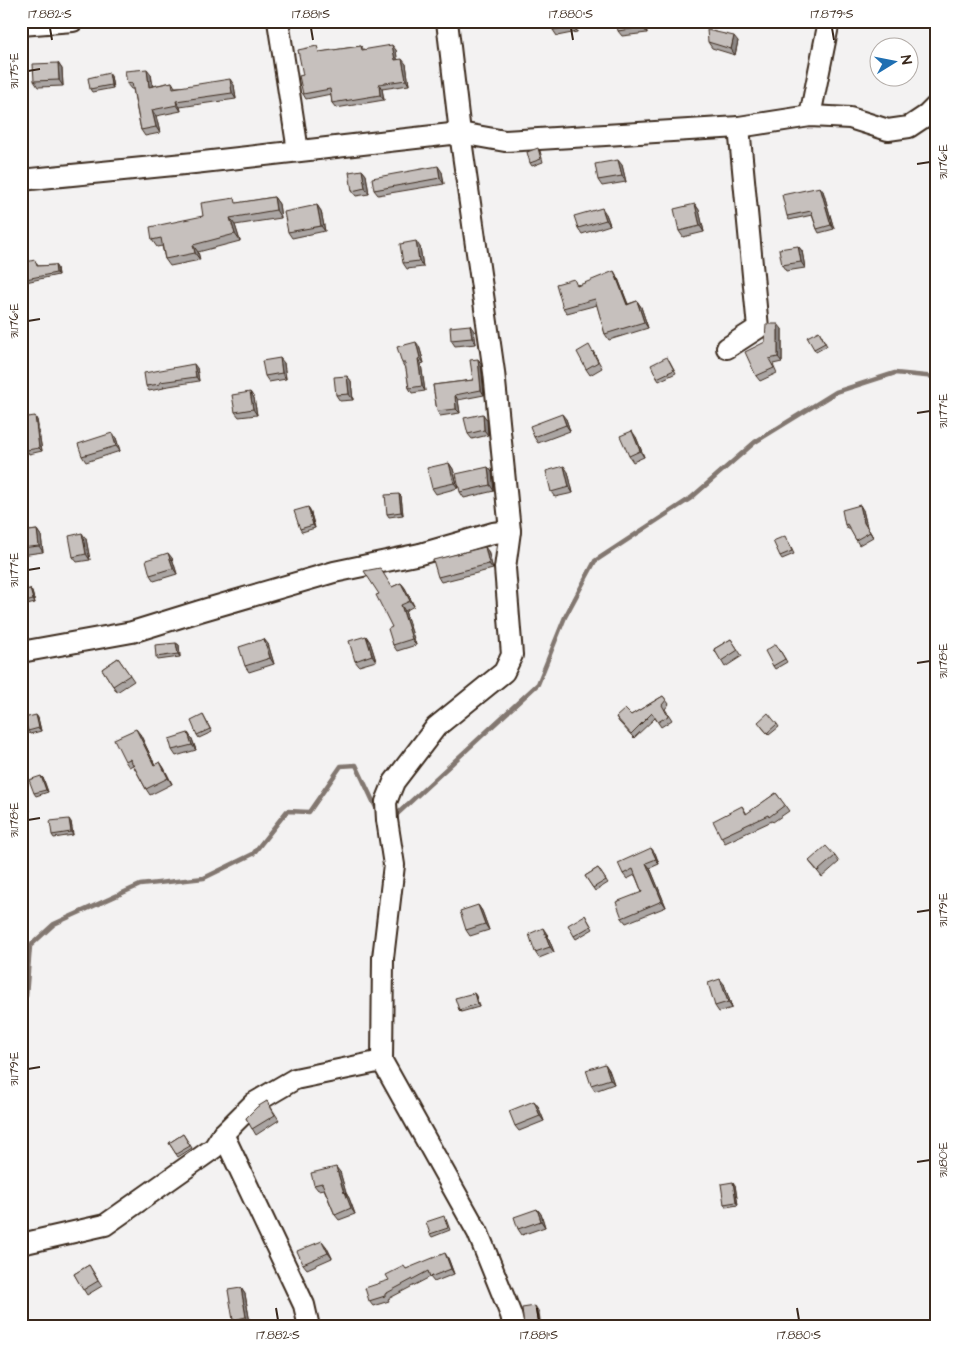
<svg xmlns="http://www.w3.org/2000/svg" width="957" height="1348" viewBox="0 0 957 1348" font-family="'Architects Daughter',sans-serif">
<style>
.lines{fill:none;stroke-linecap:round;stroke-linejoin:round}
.stream{stroke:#827770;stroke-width:4.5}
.minor-casing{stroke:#3b2a1e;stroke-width:24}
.minor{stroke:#fff;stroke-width:20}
.wall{fill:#aaa5a3;stroke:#3b2a1e}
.shaded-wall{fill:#8b8684;stroke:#3b2a1e}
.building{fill:#c6c0bd;stroke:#3b2a1e}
.ticks{fill:none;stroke:#3b2a1e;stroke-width:2}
.neatline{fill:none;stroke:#3b2a1e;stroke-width:2}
.ticks-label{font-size:12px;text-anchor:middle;fill:#3b2a1e}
</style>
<rect width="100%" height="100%" fill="#f3f2f2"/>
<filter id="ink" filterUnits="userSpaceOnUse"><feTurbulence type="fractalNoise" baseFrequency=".02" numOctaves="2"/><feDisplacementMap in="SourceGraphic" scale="10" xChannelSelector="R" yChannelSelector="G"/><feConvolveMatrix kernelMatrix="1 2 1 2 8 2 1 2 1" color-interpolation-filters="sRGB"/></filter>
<g filter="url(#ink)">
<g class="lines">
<g class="stream">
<polyline points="394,817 538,684 565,617 595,561 691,498 755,442 836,392 895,373 936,377"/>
<polyline points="21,998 26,996 30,946 54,924 140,885 204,878 253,854 287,811 309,812 341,766 356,765 379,814"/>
</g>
<defs>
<g id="minor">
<polyline points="278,21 298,151"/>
<polyline points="447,21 460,133 494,372 510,531 505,568 512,655 504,672 436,727 394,782 386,802 387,820 394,865 383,958 382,1061 478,1233 511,1315 514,1327"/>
<polyline points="21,25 73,21"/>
<polyline points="810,116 829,21"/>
<polyline points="21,180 194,163 460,133 505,141 739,127 810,116 850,118 888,130 909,127 927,115 936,106"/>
<polyline points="727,348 758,328 739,127"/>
<polyline points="21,652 132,632 200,611 334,572 420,554 493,533 510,531"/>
<polyline points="223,1134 304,1305 309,1327"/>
<polyline points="21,1244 105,1225 214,1148 223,1134 254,1103 295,1079 382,1061"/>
</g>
</defs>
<use href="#minor" class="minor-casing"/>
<use href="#minor" class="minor"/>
</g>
<g class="wall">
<polygon points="551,21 575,21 577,32 557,36 553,30"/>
<polygon points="645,21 647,33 622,36 618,31"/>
<polygon points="738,41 735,55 712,48 708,42"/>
<polygon points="361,46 364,50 396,50 397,59 406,64 409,85 382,89 384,100 336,108 332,103 331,94 306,99 303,94 303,75 321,52"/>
<polygon points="58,63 62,69 63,86 38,87 34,81"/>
<polygon points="151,74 153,86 172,82 175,87 234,85 236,99 180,107 181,111 156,116 160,133 145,136 141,130 133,89 131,89 127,84"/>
<polygon points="111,76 113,88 92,92 90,89"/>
<polygon points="540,151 543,162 532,166 530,163"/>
<polygon points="622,165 626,182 602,186 598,180"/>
<polygon points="362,170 366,175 369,194 356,196 352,191"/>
<polygon points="442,172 444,184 378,195 374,190"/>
<polygon points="823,191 834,229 819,233 817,229 812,215 789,220 787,216"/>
<polygon points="274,197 279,204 281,218 235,225 240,241 198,252 200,260 170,266 165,259 162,246 157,247 152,240 203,216 238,203"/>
<polygon points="695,204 699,210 704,232 683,237 679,231"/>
<polygon points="317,205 321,211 325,231 292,238 288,232"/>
<polygon points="606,214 610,225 582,234 578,228"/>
<polygon points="798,246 802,251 805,268 786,271 782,265"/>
<polygon points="420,247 423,267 407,269 403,263"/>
<polygon points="37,263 38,266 55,265 57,268 58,275 21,283 21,267"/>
<polygon points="617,276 628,304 637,301 641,307 648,328 609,340 605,334 597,305 567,313 563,308 578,284 579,285"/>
<polygon points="782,329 782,362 773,364 777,373 760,381 756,376"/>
<polygon points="474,331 476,344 455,346 451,340"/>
<polygon points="819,331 827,346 816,352 814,349"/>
<polygon points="419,346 424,363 421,364 425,391 412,393 409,388 406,368 405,368 402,363"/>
<polygon points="593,351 602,368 590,375 586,369"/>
<polygon points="478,359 481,364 484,395 458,400 460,413 440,416 437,411 433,385 473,380"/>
<polygon points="669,360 676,373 659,381 657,378"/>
<polygon points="284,363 286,379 269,382 265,376"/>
<polygon points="197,368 199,381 163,387 164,388 149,391 146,386"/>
<polygon points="347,376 351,381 353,400 340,401 336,395"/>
<polygon points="250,392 254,398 257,415 239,417 235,412"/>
<polygon points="21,418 37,420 42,451 29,454 28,452 21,452"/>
<polygon points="566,419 570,431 538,443 534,437"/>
<polygon points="487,420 488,435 472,439 468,434"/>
<polygon points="636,437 644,457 633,462 629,456"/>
<polygon points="116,438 120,451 86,462 82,456"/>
<polygon points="449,463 453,469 458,488 436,494 432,488"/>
<polygon points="488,467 492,472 494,491 464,498 460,492"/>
<polygon points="568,472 573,493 555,497 551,492"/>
<polygon points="399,494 401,496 403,515 389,517 387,514"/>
<polygon points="308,507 310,510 315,528 302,532 300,529"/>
<polygon points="863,510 867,527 873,537 859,545 850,529 848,529 845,525"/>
<polygon points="37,530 41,536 43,552 21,555 21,532"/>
<polygon points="86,539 90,560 77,562 73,557"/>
<polygon points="787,539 794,554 782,559 780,556"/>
<polygon points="488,551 493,569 441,582 438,577"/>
<polygon points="172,558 177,574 154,581 150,575"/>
<polygon points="401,583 405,588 414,606 405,611 416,645 397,651 393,645 392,627 392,587"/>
<polygon points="30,589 32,592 35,603 23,606 21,604 21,591"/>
<polygon points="366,636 370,642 376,661 359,666 355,661"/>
<polygon points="731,639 742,656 725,667 714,649"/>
<polygon points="176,643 179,645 180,657 158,660 156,657"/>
<polygon points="268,644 274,664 249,672 245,666"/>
<polygon points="778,647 787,662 775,669 773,666"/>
<polygon points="118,658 134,681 117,692 102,669"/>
<polygon points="663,696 669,704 665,709 672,720 661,727 655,718 634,738 619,722 616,717 631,715"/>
<polygon points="36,715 38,718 41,731 30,734 28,731"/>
<polygon points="203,715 212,732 199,738 197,735"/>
<polygon points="777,724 779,727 769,735 760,725"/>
<polygon points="188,733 192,739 196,750 176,756 172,750"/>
<polygon points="140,734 155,765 160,762 164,768 172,784 150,795 146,789 133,765 129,767 125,761"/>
<polygon points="41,776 43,778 48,792 36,796 34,793"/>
<polygon points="21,791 30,811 21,814"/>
<polygon points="776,793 789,811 773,822 772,821 725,843 721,837 742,806 747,814"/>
<polygon points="71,822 73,835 54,838 52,835"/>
<polygon points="655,853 659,864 650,868 666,907 626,923 622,918 642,892 635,875 627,879 623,874"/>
<polygon points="835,856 839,862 822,877 809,861"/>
<polygon points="598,868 608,883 595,891 585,876"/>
<polygon points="478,905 482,911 489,930 470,936 466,930"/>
<polygon points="585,915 593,929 576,939 574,936"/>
<polygon points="547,934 554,952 539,958 535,952"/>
<polygon points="724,984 732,1008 719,1012 715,1006"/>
<polygon points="474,993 476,996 479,1007 461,1012 459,1010"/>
<polygon points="605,1064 609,1070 614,1084 595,1091 591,1085"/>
<polygon points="267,1101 279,1120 256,1135 246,1118"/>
<polygon points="538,1106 544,1121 519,1131 515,1126"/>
<polygon points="183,1134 192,1148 178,1157 169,1143"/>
<polygon points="340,1172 346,1193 349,1198 355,1214 339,1220 335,1215 324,1189 318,1190 314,1185"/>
<polygon points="735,1185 738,1205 726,1207 724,1204"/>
<polygon points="537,1209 541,1214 545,1227 522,1235 518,1229"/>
<polygon points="446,1219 450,1230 432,1237 430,1234"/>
<polygon points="326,1246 332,1258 307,1269 303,1264"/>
<polygon points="448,1258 454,1274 434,1282 430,1277 388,1299 389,1301 373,1306 369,1301 389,1280 406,1269"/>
<polygon points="89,1265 102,1286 87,1295 74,1274"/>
<polygon points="241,1288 245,1294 250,1323 237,1325 233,1320"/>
</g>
<g class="shaded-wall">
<polygon points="572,21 575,21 577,32 573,26"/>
<polygon points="642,21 645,21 647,33 643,27"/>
<polygon points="734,36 738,41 735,55 731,49"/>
<polygon points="392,45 396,50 398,65 395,60"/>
<polygon points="402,59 406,64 409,85 406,80"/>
<polygon points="58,63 62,69 63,86 59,80"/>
<polygon points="147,69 151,74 153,93 149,87"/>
<polygon points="109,73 111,76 113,88 111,85"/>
<polygon points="230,79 234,85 236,99 232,93"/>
<polygon points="379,84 382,89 384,100 380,95"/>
<polygon points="176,101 180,107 181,111 177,105"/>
<polygon points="152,110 156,116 160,133 156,127"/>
<polygon points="618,160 622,165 626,182 622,176"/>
<polygon points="438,166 442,172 444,184 440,178"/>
<polygon points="362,170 366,175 369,194 365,188"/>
<polygon points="820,187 823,191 834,229 831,225"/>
<polygon points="274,197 279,204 281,218 276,210"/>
<polygon points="695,204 699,210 704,232 700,226"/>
<polygon points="317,205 321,211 325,231 321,226"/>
<polygon points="602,208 606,214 610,225 606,220"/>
<polygon points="230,218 235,225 240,241 235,234"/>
<polygon points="416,241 420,247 423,267 419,261"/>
<polygon points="193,245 198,252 200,260 195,253"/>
<polygon points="798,246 802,251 805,268 801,262"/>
<polygon points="55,265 57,268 58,275 56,273"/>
<polygon points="614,271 617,276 630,310 627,305"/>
<polygon points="637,301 641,307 648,328 644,322"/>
<polygon points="778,324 782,329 782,362 778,357"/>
<polygon points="470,325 474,331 476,344 472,338"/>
<polygon points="416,342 419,346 424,363 420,358"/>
<polygon points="280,358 284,363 286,379 282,373"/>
<polygon points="418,359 421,364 425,391 422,386"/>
<polygon points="478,359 481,364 484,395 481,390"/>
<polygon points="194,364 197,368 199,381 196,377"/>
<polygon points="347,376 351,381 353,400 349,394"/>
<polygon points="250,392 254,398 257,415 253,409"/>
<polygon points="455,395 458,400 460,413 456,409"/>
<polygon points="483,414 487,420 488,435 484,430"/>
<polygon points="562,414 566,419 570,431 566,425"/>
<polygon points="35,416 37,420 42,451 39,448"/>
<polygon points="632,431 636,437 644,457 640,451"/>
<polygon points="112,433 116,438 120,451 116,446"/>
<polygon points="449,463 453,469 458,488 454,483"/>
<polygon points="564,466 568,472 573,493 569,487"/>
<polygon points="488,467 492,472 494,491 490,485"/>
<polygon points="399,494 401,496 403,515 401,512"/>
<polygon points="860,505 863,510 867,527 873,537 864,523"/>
<polygon points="308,507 310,510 315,528 313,525"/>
<polygon points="37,530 41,536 43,552 39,546"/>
<polygon points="82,533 86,539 90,560 86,554"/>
<polygon points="485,547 488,551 493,569 489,564"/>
<polygon points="168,553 172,558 177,574 173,568"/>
<polygon points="401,583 405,588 414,606 410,601"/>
<polygon points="30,589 32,592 35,603 33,600"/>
<polygon points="401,605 405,611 416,645 412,639"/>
<polygon points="366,636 370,642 376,661 372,655"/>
<polygon points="264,639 268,644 274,664 270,658"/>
<polygon points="176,643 179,645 180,657 178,654"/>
<polygon points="36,715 38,718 41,731 39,728"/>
<polygon points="136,729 140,734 158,771 154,765"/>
<polygon points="188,733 192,739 196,750 192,745"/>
<polygon points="160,762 164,768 172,784 168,778"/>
<polygon points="41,776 43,778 48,792 46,790"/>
<polygon points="21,791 22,793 30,811 26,805 21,795"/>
<polygon points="69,819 71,822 73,835 71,832"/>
<polygon points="651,848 655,853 659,864 656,859"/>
<polygon points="646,863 650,868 666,907 662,901"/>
<polygon points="478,905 482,911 489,930 485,924"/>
<polygon points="543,928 547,934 554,952 550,947"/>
<polygon points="720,979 724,984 732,1008 728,1002"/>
<polygon points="474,993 476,996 479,1007 477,1004"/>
<polygon points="605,1064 609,1070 614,1084 610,1079"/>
<polygon points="534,1101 538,1106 544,1121 540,1116"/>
<polygon points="336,1167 340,1172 346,1193 349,1198 355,1214 351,1208 344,1193"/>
<polygon points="733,1182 735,1185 738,1205 736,1202"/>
<polygon points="537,1209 541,1214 545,1227 541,1221"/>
<polygon points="322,1241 326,1246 332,1258 328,1253"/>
<polygon points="445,1253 448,1258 454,1274 451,1269"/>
<polygon points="241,1288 245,1294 250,1323 246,1317"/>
<polygon points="535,1306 539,1312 541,1327 538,1327"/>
</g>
<g class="building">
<polygon points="551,21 572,21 573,26 553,30"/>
<polygon points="616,21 642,21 643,27 618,31"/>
<polygon points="707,30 734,36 731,49 708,42"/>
<polygon points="392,45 395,60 402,59 406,80 379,84 380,95 332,103 330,89 303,94 299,76 303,75 298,50 317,46 319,52 361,46 362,50"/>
<polygon points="58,63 59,80 34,81 33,64"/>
<polygon points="147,69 149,87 172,82 173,88 230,79 232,93 176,101 177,105 152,110 156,127 141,130 132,83 127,84 125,71"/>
<polygon points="109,73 111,85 90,89 88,78"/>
<polygon points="538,148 541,159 530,163 527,152"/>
<polygon points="618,160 622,176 598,180 595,164"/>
<polygon points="438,166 440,178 374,190 372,178"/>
<polygon points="362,170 365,188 352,191 349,172"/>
<polygon points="820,187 831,225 817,229 811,211 787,216 782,195"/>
<polygon points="274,197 276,210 230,218 235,234 193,245 195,253 165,259 161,238 152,240 150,227 203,216 201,203 235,198 236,203"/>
<polygon points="695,204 700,226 679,231 674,209"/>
<polygon points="317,205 321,226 288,232 284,212"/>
<polygon points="602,208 606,220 578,228 574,216"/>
<polygon points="416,241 419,261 403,263 400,244"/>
<polygon points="798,246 801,262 782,265 779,249"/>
<polygon points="35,260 37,266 55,265 56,273 21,280 21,267 22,267 21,263"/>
<polygon points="614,271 627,305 637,301 644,322 605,334 595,299 563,308 556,284 574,279 577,286"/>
<polygon points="766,324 778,324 778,357 769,359 774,368 756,376 745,352 765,342"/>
<polygon points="470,325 472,338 451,340 450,327"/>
<polygon points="819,331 825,343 814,349 807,337"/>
<polygon points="416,342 420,358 418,359 422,386 409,388 405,363 402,363 397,347"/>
<polygon points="589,345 598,362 586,369 577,352"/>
<polygon points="667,357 674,370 657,378 651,365"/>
<polygon points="280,358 282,373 265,376 262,361"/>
<polygon points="478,359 481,390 455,395 456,409 437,411 433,385 473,380 470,360"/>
<polygon points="194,364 196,377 160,382 160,384 146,386 144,373"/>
<polygon points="347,376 349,394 336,395 334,377"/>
<polygon points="250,392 253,409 235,412 232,395"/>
<polygon points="483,414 484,430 468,434 464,418"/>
<polygon points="562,414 566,425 534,437 530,426"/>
<polygon points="35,416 39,448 27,450 26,448 21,448 21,418"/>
<polygon points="632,431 640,451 629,456 620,436"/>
<polygon points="112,433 116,446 82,456 78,444"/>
<polygon points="449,463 454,483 432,488 427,468"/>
<polygon points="564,466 569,487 551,492 546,471"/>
<polygon points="488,467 490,485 460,492 456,474"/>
<polygon points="399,494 401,512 387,514 385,495"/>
<polygon points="860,505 864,523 870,532 856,540 847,524 845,525 842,510"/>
<polygon points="308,507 313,525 300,529 294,511"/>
<polygon points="37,530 39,546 21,548 21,532"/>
<polygon points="82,533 86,554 73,557 69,536"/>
<polygon points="785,536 792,551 780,556 773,541"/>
<polygon points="485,547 489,564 438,577 433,560"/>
<polygon points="168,553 173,568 150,575 146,560"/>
<polygon points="380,568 392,587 401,583 410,601 401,605 412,639 393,645 388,629 392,627 376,595 379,594 364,571"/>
<polygon points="30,589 33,600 21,603 21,591"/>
<polygon points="366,636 372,655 355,661 349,641"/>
<polygon points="264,639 270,658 245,666 239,647"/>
<polygon points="731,639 738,650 721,661 714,649"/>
<polygon points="176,643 178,654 156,657 155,645"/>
<polygon points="776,644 785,659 773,666 765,651"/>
<polygon points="118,658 130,675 113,686 102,669"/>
<polygon points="663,696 666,700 662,705 668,716 658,722 652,713 631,734 616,717 625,709 631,715"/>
<polygon points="768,713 777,724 767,733 758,722"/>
<polygon points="36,715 39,728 28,731 24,718"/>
<polygon points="203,715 210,729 197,735 191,721"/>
<polygon points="136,729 154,765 160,762 168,778 146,789 130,759 125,761 114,739"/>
<polygon points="188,733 192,745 172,750 169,739"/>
<polygon points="41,776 46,790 34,793 29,780"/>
<polygon points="776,793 785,805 769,817 768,815 721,837 713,821 742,806 746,814"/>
<polygon points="21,795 26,805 21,807"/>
<polygon points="69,819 71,832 52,835 50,821"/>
<polygon points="826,846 835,856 818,871 809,861"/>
<polygon points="651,848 656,859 646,863 662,901 622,918 616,902 642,892 633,869 623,874 618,863"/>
<polygon points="598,868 606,880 593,888 585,876"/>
<polygon points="478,905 485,924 466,930 460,911"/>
<polygon points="585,915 591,926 574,936 568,925"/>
<polygon points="543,928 550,947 535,952 529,934"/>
<polygon points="720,979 728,1002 715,1006 708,983"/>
<polygon points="474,993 477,1004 459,1010 455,998"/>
<polygon points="605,1064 610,1079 591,1085 586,1070"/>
<polygon points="267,1101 275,1115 252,1129 246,1118 257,1107"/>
<polygon points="534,1101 540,1116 515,1126 509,1111"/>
<polygon points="183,1134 190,1146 176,1154 169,1143"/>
<polygon points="336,1167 344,1193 345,1192 351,1208 335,1215 322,1183 314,1185 311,1173"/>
<polygon points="733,1182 736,1202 724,1204 721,1184"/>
<polygon points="537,1209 541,1221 518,1229 514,1217"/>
<polygon points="444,1216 448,1228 430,1234 426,1222"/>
<polygon points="322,1241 328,1253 303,1264 297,1251"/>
<polygon points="445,1253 451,1269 430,1277 428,1271 385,1294 385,1296 369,1301 365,1288 389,1280 386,1275 404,1266 406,1269"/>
<polygon points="89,1265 98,1281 83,1290 74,1274"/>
<polygon points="241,1288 246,1317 233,1320 228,1290"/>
<polygon points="535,1306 538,1327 524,1327 522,1308"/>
</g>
</g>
<path class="ticks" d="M50,28L52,40M311,28L313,40M571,28L573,40M832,28L834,40M28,71L40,69M917,164L930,162M28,321L40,319M917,413L930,411M28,570L40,568M917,663L930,661M28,820L40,818M917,912L930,910M28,1069L40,1067M917,1162L930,1160M276,1308L278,1320M537,1308L539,1320M797,1308L799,1320"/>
<rect width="957" height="1348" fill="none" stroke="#fff" stroke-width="55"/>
<g transform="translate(894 62) rotate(80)"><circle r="24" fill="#ffffff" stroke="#b1aaa5"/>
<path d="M0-4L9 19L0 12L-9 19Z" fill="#1f6fb2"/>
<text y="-8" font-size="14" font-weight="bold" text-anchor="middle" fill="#3b2a1e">N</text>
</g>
<rect x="28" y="28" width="902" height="1292" class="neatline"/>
<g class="ticks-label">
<text x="50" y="18">17.882°S</text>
<text x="311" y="18">17.881°S</text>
<text x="571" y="18">17.880°S</text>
<text x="832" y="18">17.879°S</text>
<text transform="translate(14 71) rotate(-90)" y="4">31.175°E</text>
<text transform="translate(943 162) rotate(-90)" y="4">31.176°E</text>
<text transform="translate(14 321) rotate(-90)" y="4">31.176°E</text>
<text transform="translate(943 411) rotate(-90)" y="4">31.177°E</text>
<text transform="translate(14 570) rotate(-90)" y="4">31.177°E</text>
<text transform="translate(943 661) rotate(-90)" y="4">31.178°E</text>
<text transform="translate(14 820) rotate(-90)" y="4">31.178°E</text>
<text transform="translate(943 910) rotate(-90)" y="4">31.179°E</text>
<text transform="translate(14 1069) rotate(-90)" y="4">31.179°E</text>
<text transform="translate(943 1160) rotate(-90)" y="4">31.180°E</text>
<text x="278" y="1339">17.882°S</text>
<text x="539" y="1339">17.881°S</text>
<text x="799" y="1339">17.880°S</text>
</g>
</svg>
